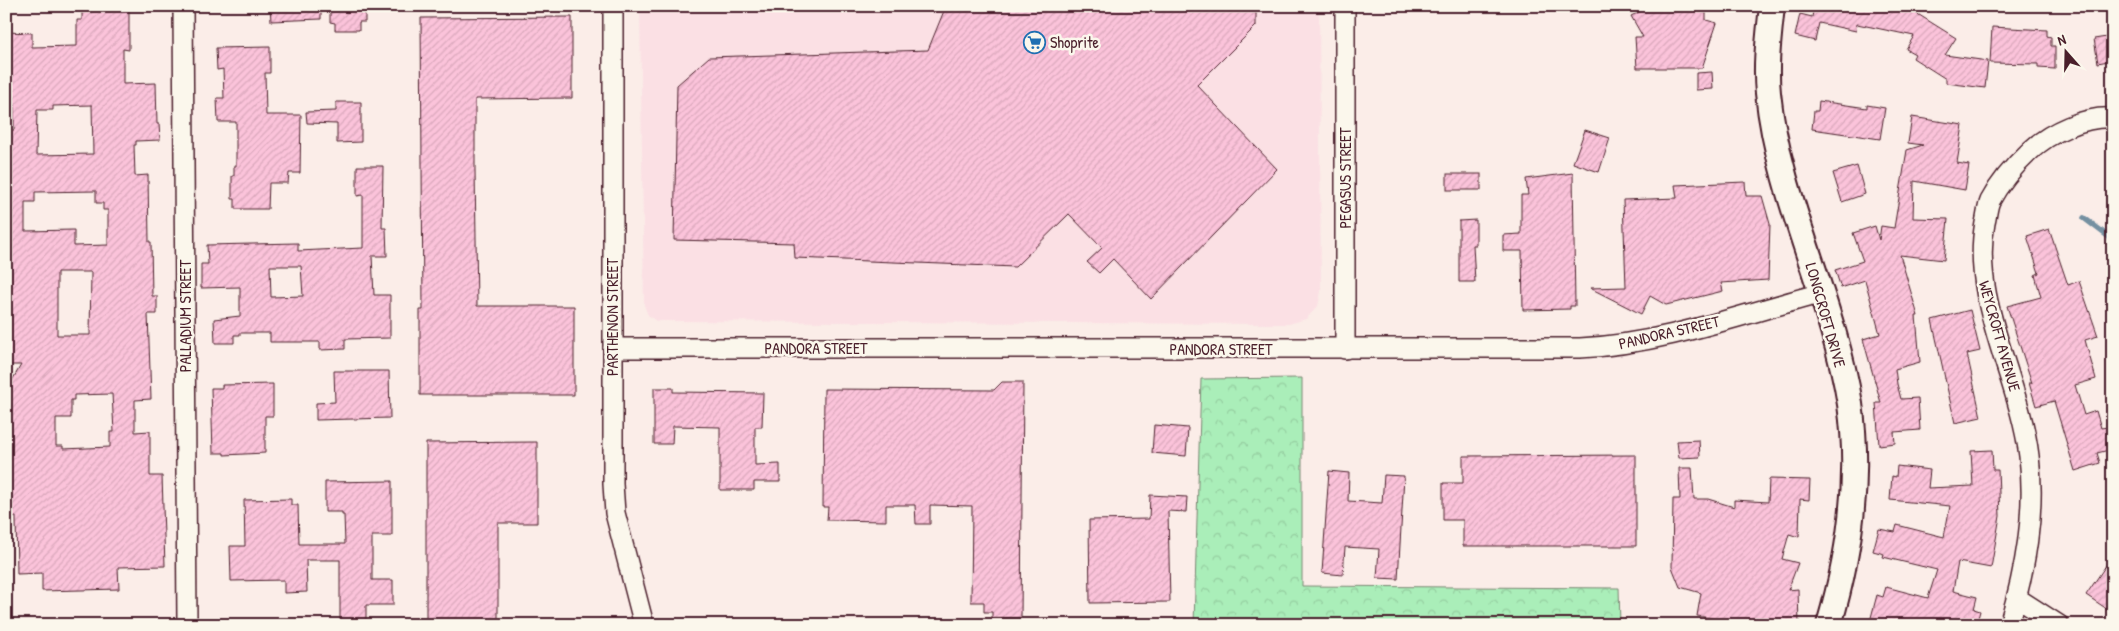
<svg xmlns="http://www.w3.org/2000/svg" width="2119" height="631" viewBox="0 0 2119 631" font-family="'Patrick Hand',sans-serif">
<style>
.built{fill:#fbe0e4}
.forest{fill:url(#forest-crowns);stroke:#7a8672}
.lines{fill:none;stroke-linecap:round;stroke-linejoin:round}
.stream{stroke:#7490a1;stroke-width:5.5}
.building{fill:url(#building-hatch);stroke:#4a1f2b;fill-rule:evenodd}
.minor-casing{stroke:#4a1f2b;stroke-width:22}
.tertiary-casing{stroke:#4a1f2b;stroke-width:28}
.minor{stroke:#fbf7ec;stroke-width:19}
.tertiary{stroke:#fbf7ec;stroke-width:24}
.labels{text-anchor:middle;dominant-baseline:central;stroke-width:5;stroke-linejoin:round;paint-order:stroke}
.poi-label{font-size:16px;fill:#4a1f2b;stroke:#fbf7ec;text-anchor:start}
.street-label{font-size:16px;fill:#4a1f2b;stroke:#fbf7ec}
</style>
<defs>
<pattern id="forest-crowns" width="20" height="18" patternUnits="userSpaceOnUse" patternTransform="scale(1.25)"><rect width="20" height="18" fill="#aaeeb9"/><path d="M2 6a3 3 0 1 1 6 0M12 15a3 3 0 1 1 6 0" fill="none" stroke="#94cc9f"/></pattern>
<pattern id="building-hatch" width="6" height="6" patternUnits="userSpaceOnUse" patternTransform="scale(1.25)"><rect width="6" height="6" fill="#fbc3da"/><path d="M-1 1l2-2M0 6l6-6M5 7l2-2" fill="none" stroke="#d9a7bb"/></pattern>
</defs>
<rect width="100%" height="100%" fill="#fbede8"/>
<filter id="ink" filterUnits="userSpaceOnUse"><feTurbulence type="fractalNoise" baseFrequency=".02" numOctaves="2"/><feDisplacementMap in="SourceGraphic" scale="10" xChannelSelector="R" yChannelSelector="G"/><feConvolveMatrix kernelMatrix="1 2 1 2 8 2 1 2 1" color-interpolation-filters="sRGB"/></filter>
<g filter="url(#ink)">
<polygon class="built" points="640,6 1319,6 1321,291 1318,306 1306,319 1289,324 656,321 648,315 644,305"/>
<polygon class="forest" points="1302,378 1302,586 1619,588 1620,625 1194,625 1201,379"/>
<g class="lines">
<polyline class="stream" points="2084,218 2113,240"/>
</g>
<g class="building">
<path d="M82,6H129V50L123,49V84L156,83L157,124H159L160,140L136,141V145H134L135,176L148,175L149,242H151L152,296H157V314H148L151,399L135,400V432L150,431V476H162L165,566L118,567L119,589L42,591V573L17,574L16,517H6V487H9V455L6,456V391L21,365H6V147L7,130H14V98L9,97V56H6V32L32,33V47L77,46V20H82ZM92,105L93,154L36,155L37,110H53V106ZM96,191V203H103V210H108V245L74,246V230L25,231V202H35V192ZM57,272H91L90,335H57ZM112,394L114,432H110V447L63,449V446H56V418H71V400H74V395Z"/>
<polygon points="270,6 321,6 321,19 271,21"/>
<polygon points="330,6 365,6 365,22 359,22 359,30 335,30 335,23 330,22"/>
<polygon points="946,6 1256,6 1256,26 1197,85 1277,169 1151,299 1113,259 1099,273 1087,262 1102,248 1069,214 1015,267 795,258 794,243 674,240 677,85 709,57 928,50"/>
<polygon points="1641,6 1706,6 1706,20 1717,23 1702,68 1637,68 1635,37 1643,37 1631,16 1641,11"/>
<polygon points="1814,6 1887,6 1916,13 1956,38 1945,55 1988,61 1985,88 1946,83 1946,79 1913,58 1915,54 1906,49 1914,36 1857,24 1856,31 1819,23 1815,41 1795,36 1800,14 1812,17"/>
<polygon points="572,17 572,98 475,99 475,170 477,306 574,306 574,395 420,395 420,310 423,310 421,18"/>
<polygon points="1992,27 2047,30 2047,36 2051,37 2051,46 2055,46 2055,69 2038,68 2038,64 1990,63"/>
<polygon points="2113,36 2113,60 2098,63 2094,39"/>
<polygon points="270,47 270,73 265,73 266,115 301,115 300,173 289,173 288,183 269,183 268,209 235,209 235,199 232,199 232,176 234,176 234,166 236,166 236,122 218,122 217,98 224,98 223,69 217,70 216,48"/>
<polygon points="1712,72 1713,89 1696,90 1696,73"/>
<polygon points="1819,101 1867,108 1867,105 1885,108 1880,139 1812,129 1814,111 1818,111"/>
<polygon points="336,102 361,102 361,142 337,143 337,124 307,123 306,112 336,111"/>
<polygon points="1912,117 1963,125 1957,163 1969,165 1965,190 1914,181 1913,218 1948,219 1944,260 1900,255 1918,316 1916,316 1920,362 1895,369 1897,384 1901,399 1918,398 1920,430 1894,432 1895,443 1879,445 1876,403 1881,403 1863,339 1880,334 1865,280 1841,288 1835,270 1863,261 1853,233 1875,226 1879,240 1881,226 1894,228 1907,150 1923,145 1908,143"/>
<polygon points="1585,130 1610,138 1599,172 1573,163"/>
<path d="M357,166H383L382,228H386L387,256H372L374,295H390V338L345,339V349L320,350V342H270V333H240V335H234V343H215L214,319L240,316V287L201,288V264H208L207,245L298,243V251L363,248V195L357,196ZM270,266H301L303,296L271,297Z"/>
<polygon points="1857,166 1865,194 1842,202 1833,173"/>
<polygon points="1573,173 1575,306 1570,306 1570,309 1523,310 1522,251 1503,251 1503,235 1521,234 1521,195 1528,195 1526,179"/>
<rect x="1447" y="174" width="34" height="16"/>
<polygon points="1745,182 1746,196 1762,196 1770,224 1768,280 1721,283 1723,291 1666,305 1650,296 1641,314 1590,288 1626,287 1623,200 1677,198 1675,185"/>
<polygon points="1476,220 1476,245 1473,245 1475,282 1459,282 1459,221"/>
<polygon points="2049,229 2068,285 2079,281 2098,336 2085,340 2096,379 2075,385 2084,415 2096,411 2101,428 2108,427 2113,443 2113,449 2097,453 2100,463 2075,471 2054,401 2036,406 2029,383 2032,383 2007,306 2041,297 2035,275 2039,273 2027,236"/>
<polygon points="1970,310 1980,351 1967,354 1981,417 1955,423 1932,320"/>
<polygon points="334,371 389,371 390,418 316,420 316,403 335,402"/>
<polygon points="1002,382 1023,382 1021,618 992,618 992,612 984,612 984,602 971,602 972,506 930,505 930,524 916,524 915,505 886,505 886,521 827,520 828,507 823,507 824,389 994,390"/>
<polygon points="273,384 273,416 265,416 265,453 224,455 224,453 213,453 211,388 222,388 222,385"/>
<polygon points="654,388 673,388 673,392 763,393 762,427 755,427 755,465 780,464 780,482 754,482 754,490 720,490 720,427 673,426 672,444 654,444"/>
<polygon points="1154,425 1188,428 1186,456 1152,453"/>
<polygon points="1699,440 1700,457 1679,458 1677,441"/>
<polygon points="537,442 537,523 498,523 498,625 426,625 426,443"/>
<polygon points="1992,450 1993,470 1998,470 2000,516 1991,568 1958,562 1953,591 1977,597 1974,609 1980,611 1976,625 1869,625 1877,595 1883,597 1886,587 1928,598 1937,570 1883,557 1884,554 1873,551 1879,529 1895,532 1897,525 1944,537 1950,506 1890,500 1892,476 1896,477 1897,466 1930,470 1928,488 1973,486 1971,451"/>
<polygon points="1636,455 1636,546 1463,546 1463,520 1443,520 1443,483 1463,483 1463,456"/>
<polygon points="1679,468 1692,468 1694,499 1708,499 1734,507 1734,500 1768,502 1769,479 1810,480 1809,500 1800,499 1799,537 1789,534 1782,559 1798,563 1788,590 1798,589 1799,625 1722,625 1724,620 1697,616 1701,593 1680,587 1672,567 1673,499 1680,499"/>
<polygon points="1329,471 1349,473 1348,501 1382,503 1384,475 1404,476 1398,579 1377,578 1379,549 1345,547 1343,575 1322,573"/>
<polygon points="392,481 392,536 372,536 372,580 393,580 393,605 366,605 366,625 340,625 340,560 306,560 307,592 284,593 284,580 231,581 230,546 245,546 244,500 291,499 291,505 298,505 299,544 345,544 344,515 342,515 342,512 325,512 325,482"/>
<polygon points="1150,495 1187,497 1186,512 1168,511 1170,602 1090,603 1089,520 1149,519"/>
<polygon points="2113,555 2113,613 2086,595"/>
</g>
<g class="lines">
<defs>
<g id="minor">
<polyline points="183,6 187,625"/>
<polyline points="613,6 613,484 615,513 644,625"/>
<polyline points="1345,6 1345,349"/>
<path d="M613,348H1580C1662,344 1743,314 1822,293"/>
<polyline points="2017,598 2059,625"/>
<path d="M2009,625C2025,570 2036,513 2029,456C2020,380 1970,300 1985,223C1987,216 1987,208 1990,201C2000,182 2014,166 2030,151C2050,132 2085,116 2113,118"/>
</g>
<path id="tertiary" d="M1772,6C1769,35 1765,64 1768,93C1779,200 1833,298 1850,404C1861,479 1850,553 1829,625"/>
</defs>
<use href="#minor" class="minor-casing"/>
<use href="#tertiary" class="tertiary-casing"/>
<use href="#minor" class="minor"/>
<use href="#tertiary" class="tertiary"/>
</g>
</g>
<defs>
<symbol id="supermarket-ring" viewBox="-11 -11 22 22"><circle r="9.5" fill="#fbf7ec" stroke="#1f6fb2" stroke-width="1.5"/><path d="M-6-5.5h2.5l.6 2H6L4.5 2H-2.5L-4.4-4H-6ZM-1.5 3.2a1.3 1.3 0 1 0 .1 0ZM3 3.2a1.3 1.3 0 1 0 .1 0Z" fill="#1f6fb2"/></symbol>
</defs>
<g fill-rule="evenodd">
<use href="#supermarket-ring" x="1022" y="30" width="25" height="25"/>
</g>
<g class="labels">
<g class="poi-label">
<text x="1050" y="42">Shoprite</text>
</g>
<g class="street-label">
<text transform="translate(1345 178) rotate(-90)">PEGASUS STREET</text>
<text transform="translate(1826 315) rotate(74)">LONGCROFT DRIVE</text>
<text transform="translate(185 316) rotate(-90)">PALLADIUM STREET</text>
<text transform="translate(612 317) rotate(-90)">PARTHENON STREET</text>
<text transform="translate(1669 332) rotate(-13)">PANDORA STREET</text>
<text transform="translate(2000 336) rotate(74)">WEYCROFT AVENUE</text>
<text x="816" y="348">PANDORA STREET</text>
<text x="1221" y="349">PANDORA STREET</text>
</g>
</g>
<rect width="2119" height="631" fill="none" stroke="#fbf7ec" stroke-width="25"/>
<rect x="12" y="12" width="2094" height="606" fill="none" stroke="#4a1f2b" stroke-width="2" filter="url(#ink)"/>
<g transform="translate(2066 52) rotate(340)" stroke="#fbf7ec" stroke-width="4" paint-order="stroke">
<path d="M0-4L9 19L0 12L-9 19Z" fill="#4a1f2b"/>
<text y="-8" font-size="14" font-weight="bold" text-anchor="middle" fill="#4a1f2b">N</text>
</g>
</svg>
